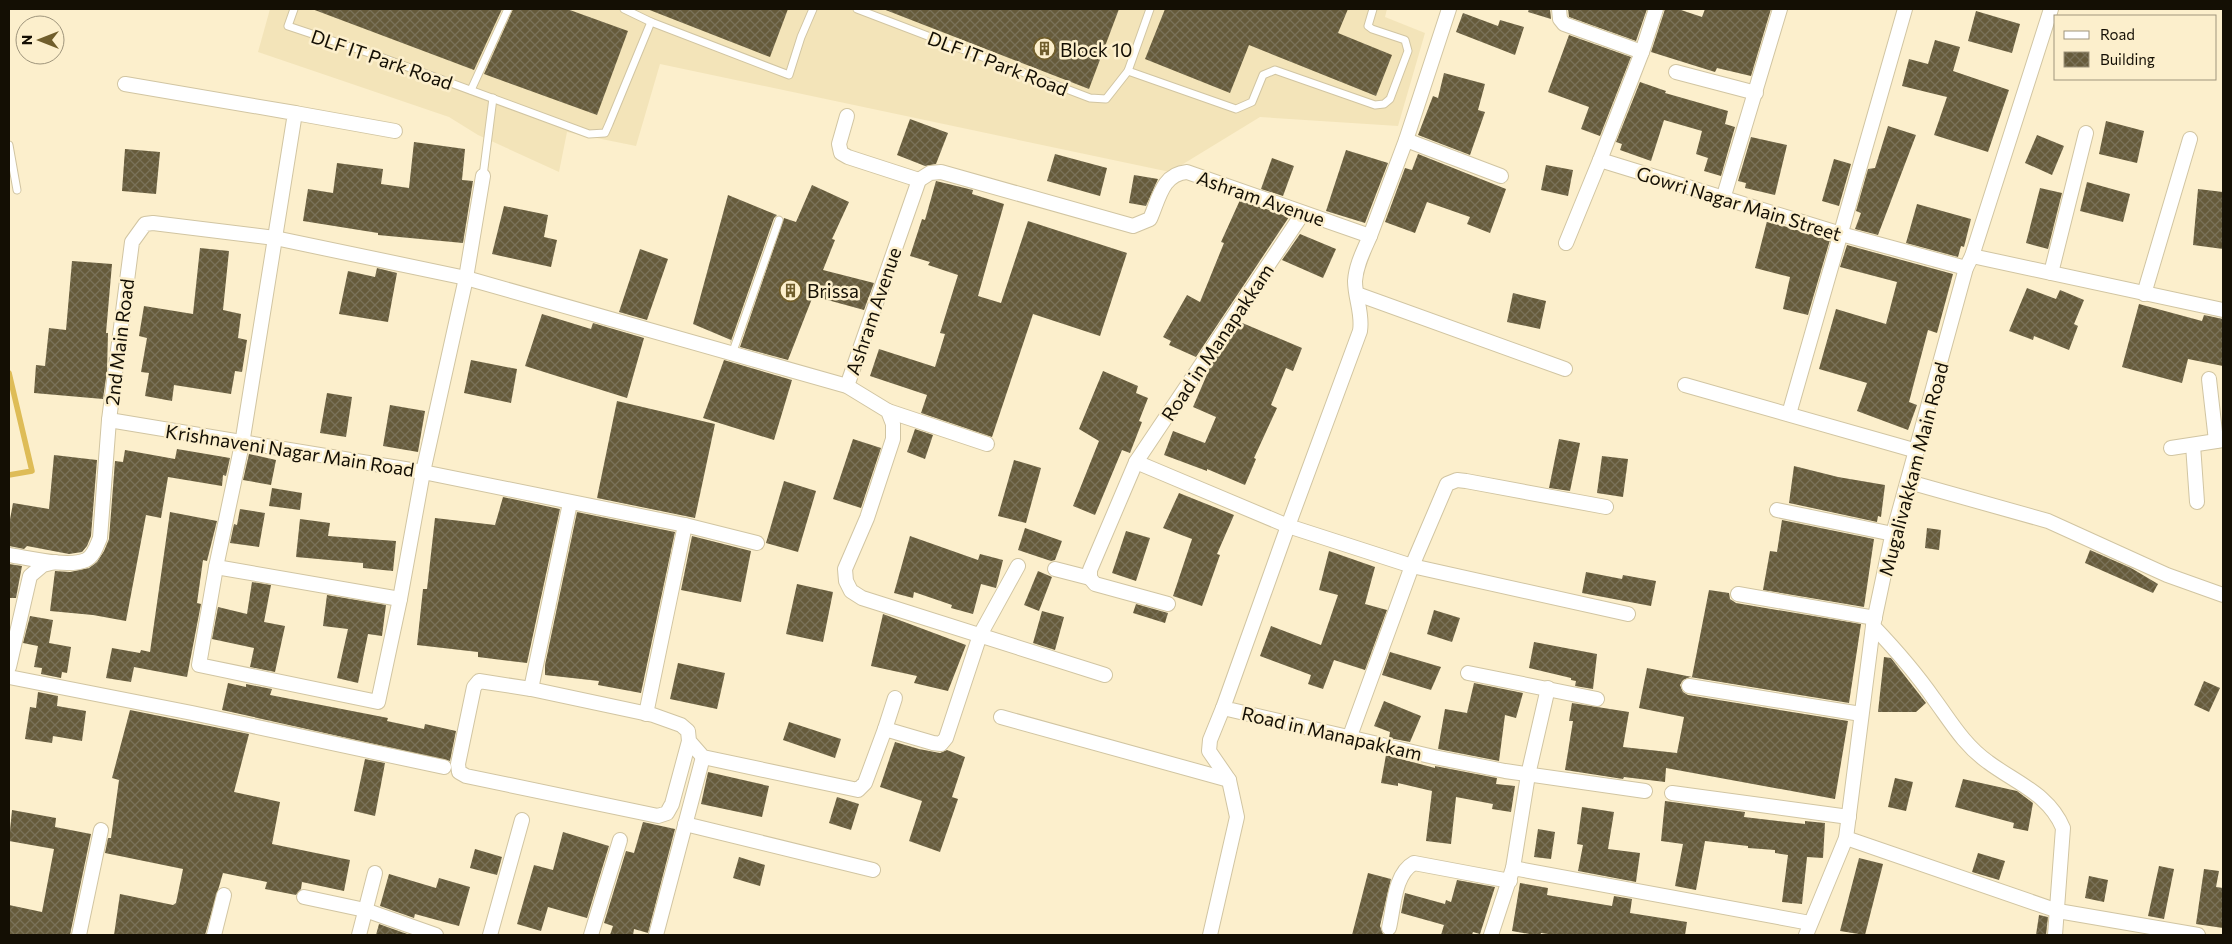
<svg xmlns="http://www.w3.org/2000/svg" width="2232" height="944" viewBox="0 0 2232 944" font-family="Commissioner,sans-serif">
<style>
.built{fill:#f3e4b9}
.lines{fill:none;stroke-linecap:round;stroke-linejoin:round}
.stream{stroke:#debc57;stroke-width:5.5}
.building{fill:url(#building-cross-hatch)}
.lane-casing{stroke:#d1c5a2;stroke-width:9}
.street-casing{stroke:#d1c5a2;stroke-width:16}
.lane{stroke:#fff;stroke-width:7}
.street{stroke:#fff;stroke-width:14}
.labels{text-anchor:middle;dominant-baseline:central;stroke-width:5;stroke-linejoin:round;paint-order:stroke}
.poi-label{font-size:19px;fill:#140f04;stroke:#fcefcc;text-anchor:start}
.street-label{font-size:19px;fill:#140f04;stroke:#fcefcc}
</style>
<defs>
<pattern id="building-cross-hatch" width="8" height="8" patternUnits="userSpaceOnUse" patternTransform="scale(1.25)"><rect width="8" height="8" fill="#665b3b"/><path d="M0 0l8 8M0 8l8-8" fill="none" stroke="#7a7259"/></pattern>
</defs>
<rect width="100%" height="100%" fill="#fcefcc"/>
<polygon class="built" points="270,9 1387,9 1385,17 1425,33 1398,126 1260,117 1170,172 660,64 636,146 567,132 559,172 478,135 449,117 258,52"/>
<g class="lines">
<polyline class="stream" points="9,373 32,471 9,475"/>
</g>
<g class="building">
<polygon points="312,9 502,9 474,70"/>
<polygon points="513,9 567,9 628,31 597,115 484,74"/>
<polygon points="647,9 788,9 770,57"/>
<polygon points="883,9 1119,9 1089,89"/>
<polygon points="1165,9 1348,9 1338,33 1392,55 1376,96 1249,45 1230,93 1145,59"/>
<polygon points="1529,9 1550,9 1551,19 1528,12"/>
<polygon points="1568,9 1647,9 1636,41 1569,17"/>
<polygon points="1665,9 1678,9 1702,17 1705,9 1771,9 1751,76 1717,68 1715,72 1651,52"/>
<polygon points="1976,11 2020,24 2012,53 1968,41"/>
<polygon points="1463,13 1498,26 1500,20 1524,27 1515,55 1456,32"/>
<polygon points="1569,35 1631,57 1600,136 1581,129 1589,107 1548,92"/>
<polygon points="1935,40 1960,47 1953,71 2009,90 1988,152 1934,135 1947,97 1902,86 1909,59 1928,64"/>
<polygon points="1444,73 1485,84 1478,110 1485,112 1470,155 1418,135 1433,96 1438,98"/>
<polygon points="1640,82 1666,91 1665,93 1728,111 1725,124 1735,127 1721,176 1704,171 1708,158 1696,154 1702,131 1664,120 1651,161 1620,150 1622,144 1616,142"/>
<polygon points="910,119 948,133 936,164 925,166 897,155"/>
<polygon points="2106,121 2144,131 2137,163 2099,154"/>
<polygon points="1888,126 1916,135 1878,235 1855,229 1861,213 1856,211 1868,169 1875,168"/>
<polygon points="2037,135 2064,146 2052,175 2025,163"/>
<polygon points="1751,137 1787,145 1775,195 1745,188 1746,183 1738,181"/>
<polygon points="414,142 465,149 462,180 473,181 463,243 378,235 378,233 303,221 308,189 333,193 337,163 383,169 381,184 409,188"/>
<polygon points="125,149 160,152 156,194 122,191"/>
<polygon points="1346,150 1388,163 1365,223 1326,211"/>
<polygon points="1055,154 1107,168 1100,196 1047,181"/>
<polygon points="1418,154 1506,189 1490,233 1467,224 1470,217 1427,202 1415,233 1385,222 1405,168 1412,170"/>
<polygon points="1272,158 1294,166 1283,196 1261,189"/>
<polygon points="1834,159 1851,164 1839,206 1822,201"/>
<polygon points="1546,165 1573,170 1568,196 1541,190"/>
<polygon points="1134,175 1158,179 1146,206 1129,203"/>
<polygon points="936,181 973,190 972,194 1004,204 978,296 1001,303 1028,221 1127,253 1100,336 1033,314 992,437 921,413 927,395 870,376 879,349 935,367 945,334 940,333 958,275 928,265 930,262 910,256 922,219 925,220"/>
<polygon points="2087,182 2130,194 2123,222 2080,211"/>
<polygon points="812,185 849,202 832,239 835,240 823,270 874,283 864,310 813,296 788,360 740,347 784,218 796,222"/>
<polygon points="2040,188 2062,193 2048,249 2026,243"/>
<polygon points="2198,189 2223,192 2223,249 2193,245"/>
<polygon points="728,195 777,215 774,218 730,344 731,340 693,324"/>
<polygon points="1240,200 1289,217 1196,357 1169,345 1171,341 1163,337 1187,295 1200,302 1224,243 1221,242"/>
<polygon points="1917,204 1971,219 1964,247 1961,246 1958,257 1906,243"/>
<polygon points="504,206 548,215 544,237 557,240 551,267 492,254"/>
<polygon points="1767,221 1830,240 1808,315 1783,309 1790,277 1755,268"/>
<polygon points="1300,234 1336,249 1323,278 1282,260"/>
<polygon points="1847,245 1953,274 1937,333 1928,330 1909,402 1917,405 1908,430 1857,411 1867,383 1819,369 1836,309 1886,324 1897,282 1840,267"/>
<polygon points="200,248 229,251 223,310 241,314 238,338 247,340 242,372 235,371 231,394 174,385 172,401 145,396 149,373 141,372 147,338 139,336 144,306 193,314"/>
<polygon points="640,249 668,259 647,320 619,312"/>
<polygon points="72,261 112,264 106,333 108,333 107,371 103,399 34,393 36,365 45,366 49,328 66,330"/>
<polygon points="377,268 397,273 388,322 339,314 348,271 375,277"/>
<polygon points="2027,288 2056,299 2060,290 2084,300 2074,324 2078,326 2069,350 2034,336 2033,340 2009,331"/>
<polygon points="1513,293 1546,301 1540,329 1507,322"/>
<polygon points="2139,304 2202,321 2204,315 2223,319 2223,366 2188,359 2182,383 2122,367"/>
<polygon points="542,314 591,329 593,323 644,338 627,398 525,366"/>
<polygon points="1240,322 1302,348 1293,371 1286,368 1271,405 1277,408 1254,458 1256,459 1245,485 1207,469 1207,471 1164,455 1173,431 1205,443 1216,417 1193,407 1211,365"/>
<polygon points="471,360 517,369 511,403 464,393"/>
<polygon points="724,360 792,380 774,440 703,418"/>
<polygon points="1103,371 1138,386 1136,393 1148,398 1139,421 1142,422 1130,453 1122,450 1095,515 1073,506 1099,441 1079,429"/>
<polygon points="327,393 352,397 346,437 320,433"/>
<polygon points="617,401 715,424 695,518 597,498"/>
<polygon points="390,405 425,411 418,452 383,446"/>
<polygon points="915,429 933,435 925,459 907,452"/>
<polygon points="853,439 881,448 861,508 833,499"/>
<polygon points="1559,439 1580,443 1570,491 1549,488"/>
<polygon points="177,449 230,458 226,476 223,475 222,486 168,477 161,518 146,515 126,621 93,615 50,611 55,571 70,572 89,568 97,562 104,551 109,539 115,461 123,462 125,450 175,459"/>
<polygon points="249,454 276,460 271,485 243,480"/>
<polygon points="54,455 97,460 91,536 87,546 82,552 69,554 27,546 24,549 9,546 9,525 13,503 49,509"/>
<polygon points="1602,456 1628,459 1623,497 1597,493"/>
<polygon points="1014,460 1041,468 1026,523 998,516"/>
<polygon points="1794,466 1838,477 1885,485 1881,517 1878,516 1877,522 1789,503"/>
<polygon points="784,481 816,491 798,552 766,543"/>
<polygon points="272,488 302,493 300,510 269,506"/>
<polygon points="1179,493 1234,515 1217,554 1220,555 1202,606 1173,596 1192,539 1163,528"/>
<polygon points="503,497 560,509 527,663 478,657 478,652 417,645 423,589 427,589 435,518 495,525"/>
<polygon points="240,509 265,513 259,547 230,543 234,524 237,525"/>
<polygon points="170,512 217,521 207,561 203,560 197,603 201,604 187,677 134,667 131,682 106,678 112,648 140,653 141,650 150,652"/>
<polygon points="577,512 675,532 641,693 598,685 599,681 545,675 545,665"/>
<polygon points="300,519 330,523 328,536 396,541 393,571 363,568 363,563 296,557"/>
<polygon points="1782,520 1874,539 1864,607 1763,590 1770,551 1777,552"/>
<polygon points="1025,528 1062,541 1055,560 1051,561 1018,550"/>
<polygon points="1927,528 1941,530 1939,550 1925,548"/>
<polygon points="1126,531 1150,538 1136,581 1112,573"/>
<polygon points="692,536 751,551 741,602 681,590"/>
<polygon points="910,536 978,560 980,554 1003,560 996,588 981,584 973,614 951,608 952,605 914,592 913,598 894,593"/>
<polygon points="2090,550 2131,568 2158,584 2153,593 2085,563"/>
<polygon points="1329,551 1375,567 1365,604 1387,610 1365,670 1334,660 1323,689 1308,684 1311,675 1260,656 1271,626 1321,645 1338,595 1319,590"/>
<polygon points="9,564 22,566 16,598 9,598"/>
<polygon points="1038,571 1052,577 1039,611 1024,605"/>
<polygon points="1586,572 1622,579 1623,575 1656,581 1651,606 1582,593"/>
<polygon points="252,582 271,585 264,622 285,626 275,672 250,667 254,648 212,639 218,607 247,614"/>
<polygon points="797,584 833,592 823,642 786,634"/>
<polygon points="1709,590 1729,593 1730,599 1736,603 1861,624 1849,703 1690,677 1683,680 1680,685 1683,692 1688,695 1848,721 1835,799 1666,768 1665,782 1624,777 1623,779 1565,770 1573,721 1569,721 1572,703 1629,712 1623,747 1677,753 1684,717 1639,708 1647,668 1692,677"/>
<polygon points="327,595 386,605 382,636 368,634 358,683 337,678 348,629 323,626"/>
<polygon points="1136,604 1168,613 1165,623 1133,613"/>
<polygon points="1434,610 1460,618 1452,642 1427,634"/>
<polygon points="1042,611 1064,617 1055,650 1033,643"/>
<polygon points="883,614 966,645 948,691 914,683 917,676 871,666"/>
<polygon points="30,616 53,620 49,643 71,647 67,673 62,672 61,678 41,674 42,668 34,667 38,646 23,643"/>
<polygon points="1534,642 1597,654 1593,689 1575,686 1576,681 1571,680 1571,678 1529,668"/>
<polygon points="1390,652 1441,667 1431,690 1382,675"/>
<polygon points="1884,657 1891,658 1926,703 1916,712 1878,712"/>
<polygon points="678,663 725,673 717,709 670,699"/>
<polygon points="2204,681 2220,688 2209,712 2194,705"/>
<polygon points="228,683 246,687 246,684 272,689 270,695 388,718 387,721 424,729 425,724 456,731 450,761 222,710"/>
<polygon points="1474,683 1523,693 1516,718 1505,715 1499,761 1438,749 1445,709 1467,713"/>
<polygon points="38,692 58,696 57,706 86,711 82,741 53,736 52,743 25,739 30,707 36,708"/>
<polygon points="1384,701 1421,716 1410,742 1389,738 1390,732 1374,726"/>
<polygon points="130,710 249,734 234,792 280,802 272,844 350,860 344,891 302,882 301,889 296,895 265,889 267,882 223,873 205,935 114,935 120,894 173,905 176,903 183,869 105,853 108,838 111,838 119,780 112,778"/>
<polygon points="789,722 841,739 835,758 783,740"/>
<polygon points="895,742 919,749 940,753 947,750 965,757 952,797 958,799 940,852 909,841 922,801 880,787"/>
<polygon points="1386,755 1435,768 1435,766 1497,778 1496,784 1515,786 1511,812 1492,809 1493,804 1456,797 1451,844 1426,841 1432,791 1398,783 1398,786 1381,783"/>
<polygon points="365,759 385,763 375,816 354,811"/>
<polygon points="708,772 769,786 762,817 701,804"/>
<polygon points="1895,778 1913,782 1906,811 1888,807"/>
<polygon points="1963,779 2017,791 2033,803 2028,831 2013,828 2014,823 1955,807"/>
<polygon points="837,797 859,804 851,830 829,823"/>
<polygon points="1665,801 1745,812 1744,817 1805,824 1805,821 1825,823 1823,858 1807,857 1802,904 1782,902 1788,855 1775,853 1775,850 1748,848 1748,846 1705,841 1696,890 1675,886 1683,844 1661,841"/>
<polygon points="1582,807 1614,812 1608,849 1640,853 1636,882 1578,871 1583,845 1577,844"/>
<polygon points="12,810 56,818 55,827 91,834 70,935 9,935 9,905 42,912 54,849 9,841"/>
<polygon points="643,822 675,829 648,933 634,929 633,935 610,935 613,926 604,923 626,851 634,853"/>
<polygon points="1538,829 1555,832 1551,859 1534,857"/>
<polygon points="563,832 609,846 587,918 548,907 541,931 517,924 534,865 553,870"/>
<polygon points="475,849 502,857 497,875 470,868"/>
<polygon points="1978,853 2005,861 1999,880 1972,872"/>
<polygon points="739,857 765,865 760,886 733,878"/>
<polygon points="1859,858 1883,864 1865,935 1840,931"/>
<polygon points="2159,866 2174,869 2164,919 2148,916"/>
<polygon points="2204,869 2219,871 2216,887 2223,888 2223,928 2196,924"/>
<polygon points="1368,873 1391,879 1380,926 1383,934 1352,935"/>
<polygon points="389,874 436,888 439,878 470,887 459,926 415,914 414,918 380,906"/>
<polygon points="2089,876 2108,880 2104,902 2085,898"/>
<polygon points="1457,880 1495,887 1480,934 1473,932 1472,935 1441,935 1444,925 1401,913 1405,893 1445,904 1446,900 1451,902"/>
<polygon points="1520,883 1548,888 1547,895 1612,906 1614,896 1632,899 1630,913 1687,922 1685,935 1555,935 1541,933 1540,935 1535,935 1512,931"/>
<polygon points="2039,915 2048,917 2046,935 2036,935"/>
<polygon points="379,924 410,935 376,935"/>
</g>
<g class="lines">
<defs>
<g id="lane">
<polyline points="294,9 288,26 375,55 589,134 605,133 609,124 651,22 789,75 801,37 813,9"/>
<polyline points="624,9 651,22"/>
<polyline points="857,9 1090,98 1106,99 1128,71 1150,9"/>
<polyline points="1128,71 1236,109 1252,102 1263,75 1275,70 1375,105 1384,104 1390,99 1408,51 1405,40 1372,29 1368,26 1373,9"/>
<polyline points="471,90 508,9"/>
<polyline points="9,145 17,190"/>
<polyline points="483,176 493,98"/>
<polyline points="732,354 779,220"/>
</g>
<g id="street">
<polyline points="1559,9 1560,19 1564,24 1642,52 1600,160"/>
<polyline points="1642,52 1656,9"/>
<polyline points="1676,72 1756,93"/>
<polyline points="125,84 295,113 242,444 216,567 199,665 378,702 400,599 423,472 685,525 757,543"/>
<polyline points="295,113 395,131"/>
<polyline points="847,116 839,144 841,153 848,157 919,180"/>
<polyline points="1406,140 1501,176"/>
<polyline points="1723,199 1780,9"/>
<polyline points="1303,213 1136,462 1288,526 1223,708 1434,757 1505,771 1645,791"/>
<path d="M1370,236C1364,250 1356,265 1355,281C1355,298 1363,314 1360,331L1288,526L1412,566L1628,614"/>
<polyline points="1566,243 1600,160 1841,234 1966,268"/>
<polyline points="1972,256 2223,310"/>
<polyline points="2051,273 2086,133"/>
<polyline points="1357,294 1565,369"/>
<polyline points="2144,294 2190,139"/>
<polyline points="2209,379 2216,441"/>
<polyline points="1685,385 1917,451"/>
<path d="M847,386L919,180L930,173L941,172L1133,226L1150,219C1159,199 1162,174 1187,172L1370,236L1406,140L1449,9"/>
<polyline points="888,411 987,444"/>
<polyline points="1789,414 1905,9"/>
<polyline points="109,420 423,472 466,278 483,176"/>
<polyline points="2193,445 2197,502"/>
<polyline points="2171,448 2223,440"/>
<polyline points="1136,462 1090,570 1090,578 1095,584 1168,604"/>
<polyline points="1909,482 2048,521 2167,575 2223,595"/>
<polyline points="1777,510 1893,534"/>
<path d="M9,555C29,558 68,568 86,560C94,556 97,545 100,538L109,420L132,242L145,224L153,223L275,238L466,278L847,386L888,411L893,424V439L867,518L845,569L846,581L851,591L862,598L1105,675"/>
<polyline points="216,567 400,599"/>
<polyline points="1055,569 1090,578"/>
<polyline points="1738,594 1875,618"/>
<path d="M1873,626C1895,649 1916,673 1934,699C1951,722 1964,745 1988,762C2016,783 2049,794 2063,828L2055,935"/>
<polyline points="9,667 30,576 43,565 55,562"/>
<polyline points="1468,673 1597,699"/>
<polyline points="9,677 192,713 444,767"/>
<polyline points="1689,686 1861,714"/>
<polyline points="531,689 570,503"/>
<polyline points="646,714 685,525"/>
<polyline points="1001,717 1229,780"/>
<polyline points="885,729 895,698"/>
<polyline points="1350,736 1412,566 1447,484 1457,480 1466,481 1606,507"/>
<polyline points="689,741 688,731 681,725 653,715 531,689 479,681 474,687 458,764 459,772 466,776 658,816 667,813 672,804 689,741 703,757 858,790 865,783 885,729 933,743 941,744 946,738 980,635 1018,566"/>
<polyline points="1672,793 1849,817"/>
<polyline points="685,824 873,870"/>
<polyline points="1846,838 2058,911 2198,935"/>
<polyline points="1513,868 1528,775 1548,688"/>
<polyline points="304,897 365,910 436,935"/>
<path d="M1389,928C1394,907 1394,874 1414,863L1510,881"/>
<polyline points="79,935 101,830"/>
<polyline points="214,935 224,895"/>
<polyline points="359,935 375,873"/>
<polyline points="490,935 522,820"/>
<polyline points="591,935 620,840"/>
<polyline points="656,935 703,757"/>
<polyline points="1210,935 1237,817 1229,780 1209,751 1210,740 1223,708"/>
<polyline points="1491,935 1513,868 1810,923"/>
<polyline points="1806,935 1846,838 1873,626 1891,541 1966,268 1972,256 2051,9"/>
</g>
</defs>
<use href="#lane" class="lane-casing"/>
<use href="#street" class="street-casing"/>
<use href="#lane" class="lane"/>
<use href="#street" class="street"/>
</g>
<defs>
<symbol id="building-ring" viewBox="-11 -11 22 22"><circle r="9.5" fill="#fcefcc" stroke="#705e2c" stroke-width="1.5"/><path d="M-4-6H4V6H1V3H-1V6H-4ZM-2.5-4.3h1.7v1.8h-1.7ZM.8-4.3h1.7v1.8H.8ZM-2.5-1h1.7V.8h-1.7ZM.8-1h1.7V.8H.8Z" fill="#705e2c"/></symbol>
</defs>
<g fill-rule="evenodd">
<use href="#building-ring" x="1032" y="36" width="25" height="25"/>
<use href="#building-ring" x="778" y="278" width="25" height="25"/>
</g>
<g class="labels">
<g class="poi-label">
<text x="1060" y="49">Block 10</text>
<text x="807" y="290">Brissa</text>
</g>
<g class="street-label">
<text transform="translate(382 59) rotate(19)">DLF IT Park Road</text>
<text transform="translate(998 63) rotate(21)">DLF IT Park Road</text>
<text transform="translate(1261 198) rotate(19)">Ashram Avenue</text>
<text transform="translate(1739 203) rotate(17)">Gowri Nagar Main Street</text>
<text transform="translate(873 311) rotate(-71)">Ashram Avenue</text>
<text transform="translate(119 342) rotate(-83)">2nd Main Road</text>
<text transform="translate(1217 342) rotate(-56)">Road in Manapakkam</text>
<text transform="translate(290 450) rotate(9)">Krishnaveni Nagar Main Road</text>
<text transform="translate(1913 469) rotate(-75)">Mugalivakkam Main Road</text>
<text transform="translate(1332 733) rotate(13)">Road in Manapakkam</text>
</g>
</g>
<rect width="2232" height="944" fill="none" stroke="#140f04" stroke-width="20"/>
<rect x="2054" y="15" width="162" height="65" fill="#fcefcc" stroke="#9f957c"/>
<rect x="2064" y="31" width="25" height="8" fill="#ffffff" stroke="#9f957c"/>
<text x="2100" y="40" font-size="15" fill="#140f04">Road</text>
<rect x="2064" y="52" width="25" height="15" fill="url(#building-cross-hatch)" stroke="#9f957c"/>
<text x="2100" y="65" font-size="15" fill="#140f04">Building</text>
<g transform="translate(40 40) rotate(270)"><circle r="24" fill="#fcefcc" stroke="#9f957c"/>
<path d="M0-4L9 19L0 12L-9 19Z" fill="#705e2c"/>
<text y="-8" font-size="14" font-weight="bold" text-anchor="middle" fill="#140f04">N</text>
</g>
</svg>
